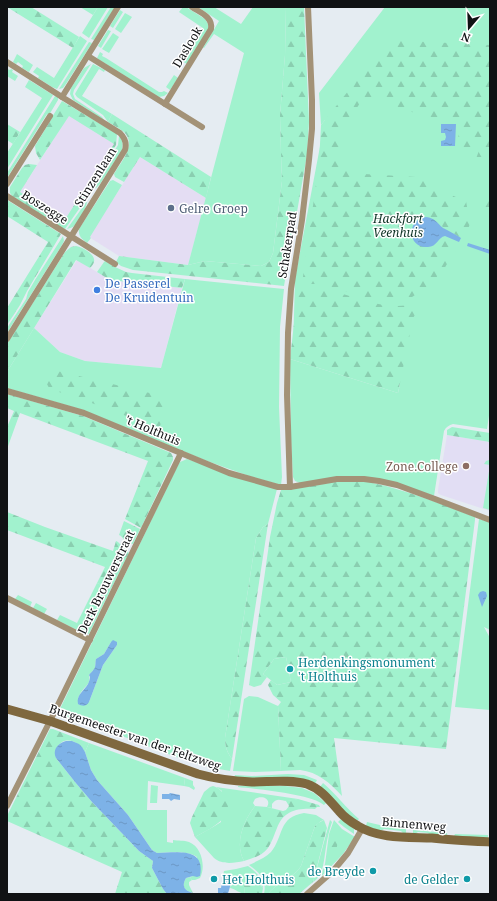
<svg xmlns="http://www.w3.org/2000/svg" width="497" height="901" viewBox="0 0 497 901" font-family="'Noto Serif',serif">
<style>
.commercial{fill:#e4ddf3}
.education{fill:#e2def4}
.green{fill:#a1f2ce;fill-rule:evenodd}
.forest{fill:url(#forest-firs);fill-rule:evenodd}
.water{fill:url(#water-ripples)}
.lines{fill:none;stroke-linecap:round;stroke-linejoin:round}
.street{stroke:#a39277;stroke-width:6}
.secondary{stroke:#7f683f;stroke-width:9}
.service-dot{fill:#5c6f8a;stroke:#fff;stroke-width:1.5}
.shop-dot{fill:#3f7fe0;stroke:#fff;stroke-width:1.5}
.education-dot{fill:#8d6e63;stroke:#fff;stroke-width:1.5}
.culture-dot{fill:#0f9aa8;stroke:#fff;stroke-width:1.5}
.labels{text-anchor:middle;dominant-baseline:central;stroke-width:3;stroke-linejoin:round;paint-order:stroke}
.street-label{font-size:12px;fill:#101214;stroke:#fff}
.service-label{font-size:12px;fill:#4e5e75;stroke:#fff;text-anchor:start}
.park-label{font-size:12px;font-style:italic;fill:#103527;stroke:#fff}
.shop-label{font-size:12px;fill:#366cbe;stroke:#fff;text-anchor:start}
.education-label{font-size:12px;fill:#785e54;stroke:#fff;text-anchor:end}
.culture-label{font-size:12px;fill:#0d838f;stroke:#fff;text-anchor:start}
</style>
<defs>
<pattern id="forest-firs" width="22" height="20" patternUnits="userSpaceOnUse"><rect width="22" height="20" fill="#a1f2ce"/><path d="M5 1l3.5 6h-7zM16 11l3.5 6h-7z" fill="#8aceb0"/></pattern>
<pattern id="water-ripples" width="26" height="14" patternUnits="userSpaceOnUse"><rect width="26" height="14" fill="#7db2e7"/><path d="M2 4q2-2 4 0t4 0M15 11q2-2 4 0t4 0" fill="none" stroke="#6b98c5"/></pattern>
</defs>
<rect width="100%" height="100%" fill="#e5ecf2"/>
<g class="commercial">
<polygon points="69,115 114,144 64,221 20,192"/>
<polygon points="140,157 206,198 188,265 119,256 89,237"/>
<polygon points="77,260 110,280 182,288 161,368 85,361 60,352 34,328"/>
</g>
<polygon class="education" points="447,435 490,442 490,511 441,495 438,493 438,490"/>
<g class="green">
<polygon points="98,7 108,7 89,38 82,33"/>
<polygon points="111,7 115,7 94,40 91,39"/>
<polygon points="183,7 186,7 205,19 208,24 208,30 187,64 182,61 203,28 179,12"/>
<polygon points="198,7 214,7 241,24 253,7 286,7 285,55 280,115 281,154 282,181 273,253 269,262 261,266 205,261 188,265 244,53 214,34 204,48 203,48 219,21"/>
<path d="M385,7H490V409L487,429L453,424C449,425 446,427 444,431L434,496L397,483H300L295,481L293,477L291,439L290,359L398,393L400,384L293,350L295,279L325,120L321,125L319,93Z"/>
<polygon points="120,10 123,12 113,28 110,26"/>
<polygon points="125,13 132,17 121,33 115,29"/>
<polygon points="108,30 111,31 101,48 98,46"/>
<polygon points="113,33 119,37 109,53 102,49"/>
<polygon points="80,36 87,41 57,89 52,87 38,78 39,76 33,72 37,67 54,78"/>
<polygon points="89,42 92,43 66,84 63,88 59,89"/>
<polygon points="100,52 103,54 102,56 106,58 159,92 162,92 164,91 168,93 164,96 159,97 98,59 97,58"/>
<polygon points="17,54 33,65 29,72 22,68 23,66 18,62 16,64 13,62"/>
<polygon points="91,64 74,90 73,94 75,99 102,117 104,120 73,100 70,94 71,88 84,68"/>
<polygon points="93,64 105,70 104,72 99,69 82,96 112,114 108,122 103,115 77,97 75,94 76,92"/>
<polygon points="7,69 10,70 11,69 13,70 12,72 18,76 15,81 7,76"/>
<polygon points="174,75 178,78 170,90 166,87"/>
<polygon points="29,80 53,95 7,169 7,153 42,98 25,87"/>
<polygon points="55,96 58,97 58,100 49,115 47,114 7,178 7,173"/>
<path d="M119,136C123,140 123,144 122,150L100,184L96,188L91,189L118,145Z"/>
<path d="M113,180L122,185L90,237L91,238L87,243C82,239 78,236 79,229L110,181Z"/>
<path d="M87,201C87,207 79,223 73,227C71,228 70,228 67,229Z"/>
<polygon points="63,236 64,241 62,245 7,333 7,328 26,299 28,292 35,280"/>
<polygon points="185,279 284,289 280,327 279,407 282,477 281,485 249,476 207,461 83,410 7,388 7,372 34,328 60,352 85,361 161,368"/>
<path d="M187,459L277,489L268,524L263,527L256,538L225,738C225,747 227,752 232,759L230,771C191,765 154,748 117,734C107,731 96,727 85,724C76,721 67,720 59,717L58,713L178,465L180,462ZM111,642L117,645L103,665L89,702L78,698C80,695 80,693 82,691C86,685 91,684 89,675L95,668L96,659L104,654Z"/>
<polygon points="489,460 490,461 490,510 483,508 490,465 484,464 486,461"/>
<polygon points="479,519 490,522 490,630 484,627 490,638 490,710 455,707"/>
<polygon points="97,583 111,589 89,634 81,632 57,620 60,615 77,623"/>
<polygon points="18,595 32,602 30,607 15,599"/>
<polygon points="36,603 47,609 44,614 33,608"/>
<polygon points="286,657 291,682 277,685 263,674 274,659"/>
<polygon points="249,696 258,697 278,706 281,771 255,772 233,771 244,699"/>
<path d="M89,743L185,778L184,786L148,781L147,810H167V842L173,843V840C178,841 184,840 189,842C202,847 206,867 200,878L195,880H192L190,877L193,876L197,857C185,850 171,853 157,853L152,850L128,815L97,780L91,770L85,752Z"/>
<polygon points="288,774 304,775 317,780 315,784 234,778 235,775 252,776"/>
<path d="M323,783C336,794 346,808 359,819L357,821L350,816L320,787Z"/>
<polygon points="151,785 158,786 157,803 150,803"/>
<path d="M238,786H285L302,788L314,793L326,803L324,805C312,794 256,789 238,787Z"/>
<path d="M216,787L298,799C294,800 291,801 287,801C280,801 278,797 272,804V808L267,807C272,798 261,795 255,799L253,803L255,806C244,820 234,843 244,861C234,863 222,865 214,858L195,837L213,827L221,822L222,791Z"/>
<path d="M304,813L316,815L324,820L321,821L315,826L301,866C296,875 288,877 280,883C276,886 272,889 268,894H264C267,879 260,873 249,865C257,861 265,858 271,852C284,836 278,817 304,813Z"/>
<polygon points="341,819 354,829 354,834 344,827 338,822"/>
<path d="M330,820L332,822C329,831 327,839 326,847C324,858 324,876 313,882Z"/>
<polygon points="334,820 342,829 355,837 343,854 320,878 325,864 329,834"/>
<polygon points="367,822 384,826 406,829 406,834 403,833 401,831 384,829 381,831 366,826"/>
<polygon points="413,830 447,833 447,836 430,835 428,833 418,832 415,834 413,834"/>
<polygon points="455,834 488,835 488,838 454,836"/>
<path d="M248,866C256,872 262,877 263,888L255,880H246L244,888L245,894C241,894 235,889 230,888C232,881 231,877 223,876L224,871L236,869Z"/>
</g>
<g class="forest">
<polygon points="7,7 31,7 79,37 73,48"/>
<polygon points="80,7 98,7 93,15"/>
<polygon points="286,7 304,7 309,122 307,155 284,286 133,270 121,266 116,262 119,256 188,265 205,261 261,266 269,262 273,253 282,181 281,154 280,115 285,55"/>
<path d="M389,40L490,45V132L478,143L471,152L458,151L459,120L439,119L408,111L384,101L372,100L360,103L340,134L338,161L342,166L349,170L364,174L433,178L436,189L466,201L470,224L463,241L453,254L444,269L430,284L420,292L412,297L391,303L371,299L349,292L316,284H302L319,163L321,125ZM421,218L438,222L444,228L461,238L459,242L446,236L441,237L414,224L417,220Z"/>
<polygon points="62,101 117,134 116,145 89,189 86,187 114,144 69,116 40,160 36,153 35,146 52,118 52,117"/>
<path d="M112,114L211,177L206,198L140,157L124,182L115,177L114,174C121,162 137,145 124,132C119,128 113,125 108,122Z"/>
<polygon points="7,124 20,132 13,144 7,140"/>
<path d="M490,136V157L476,159C479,149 483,143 490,136Z"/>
<polygon points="29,164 37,165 20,192 64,221 82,193 85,196 86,199 65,229 62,228 12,196 10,193 10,187 22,168 25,165"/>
<polygon points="477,197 490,199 490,210 482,209"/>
<polygon points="7,200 61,234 27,291 20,305 7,325 7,308 48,242 7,216"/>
<path d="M76,246C82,247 93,253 94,259C95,263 92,266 90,268L76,260L7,372V344L65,252L71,247Z"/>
<polygon points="105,261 113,266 126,272 132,273 185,279 182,288 110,280 97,272 104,262"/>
<path d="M307,287C335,288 361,302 389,306C396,307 404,305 410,305L415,315L413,318L398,393L290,359L298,288Z"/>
<path d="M58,371L158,395C160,396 162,397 163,400C165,405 162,421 160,426H153L89,402L53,390L49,388L47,384C50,376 50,374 58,371Z"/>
<polygon points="7,394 83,416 171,453 173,457 173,460 141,528 125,519 148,461 20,413 7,449 7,427 14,411 7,408"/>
<polygon points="452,427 490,433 490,442 447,435 447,430"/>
<path d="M363,481C402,488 438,503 475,517V520L446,749L334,738L342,796C330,783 318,772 300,770C294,770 287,771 281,771L278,706L281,702L273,695L268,685L271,680L277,685L291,682L286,657L274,659L263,674L267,677L261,685L254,687L249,685L270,537L277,503L281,490L336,482Z"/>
<polygon points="7,512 45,527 113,551 116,541 118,542 129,553 111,589 97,583 105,567 7,530"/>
<polygon points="124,521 140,529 133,544 127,543 121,536 119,535"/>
<path d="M268,524L232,759C227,752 225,747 225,738L256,538L263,527Z"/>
<path d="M50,729H53L89,743L85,752C81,745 71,737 62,742C61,743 58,746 57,747L56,758L75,782L92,802L139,851L153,861L152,868L163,889L167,894H115L122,872L7,821V816Z"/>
<polygon points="185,778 193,781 193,785 195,788 194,790 189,787 184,786"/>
<path d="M213,786C219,788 222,791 225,796C237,817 210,829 195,837L190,823L192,817L204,792L210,787Z"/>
<path d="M298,799L319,805L320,807H317L315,809C298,808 284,810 277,828C274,835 272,842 268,848C262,856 253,858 244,861C234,843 244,820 255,806L267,807L283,811L286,810L289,806L286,801Z"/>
<path d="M324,820L327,828L313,882L299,894H268C272,889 276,886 280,883C288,877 296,875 301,866L315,826L318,823Z"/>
<path d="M333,838L338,841C337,847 336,854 331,857H329L328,855Z"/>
<path d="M190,877L192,880L189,882V885L193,893C184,890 181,887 186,878Z"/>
<path d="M250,877L255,880L263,888L262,894H245C244,888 243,884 247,879Z"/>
</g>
<g class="water">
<polygon points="441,124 456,124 455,146 441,146 441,141 445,140 446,137 445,133 441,133"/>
<path d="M426,217C435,218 437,223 443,228C449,231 455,234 461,238L459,242L445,236C438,237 437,247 428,247C408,249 405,220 426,217Z"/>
<polygon points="468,243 490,250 490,254 467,246"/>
<polygon points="483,591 486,592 487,596 482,607 478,595 480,592"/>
<path d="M113,640L117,642V645L103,665L89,702C86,707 82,706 78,704C76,695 84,691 88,684C89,682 90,679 90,677L89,675C90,673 92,672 94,669C96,667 95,663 96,659L104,654L111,642Z"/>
<path d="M66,741H72L79,744L82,747L85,752L91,770L97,780L128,815L152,850L157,853C175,853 206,846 200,876L197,877L193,876L186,878C180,889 187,891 196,894H167L163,889L152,868L153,861L139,851L92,802L75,782L56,758C52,750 58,743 66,741Z"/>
<polygon points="170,793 180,795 180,800 174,799 171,801 169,799 162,799 162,794 169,794"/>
<path d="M223,876C235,877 230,886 228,894H218V888H221Z"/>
</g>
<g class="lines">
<g class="street">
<polyline points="88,56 202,127"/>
<polyline points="7,62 62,97"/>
<path d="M165,104L211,29C213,17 201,13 192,7"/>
<polyline points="7,184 50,116"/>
<polyline points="7,196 115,264"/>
<path d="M7,339L125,150C127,143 125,138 120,133L62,97L118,7"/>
<polyline points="7,391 84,413 229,473 278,487 290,487 337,479 364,479 379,481 397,485 435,499 490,520"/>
<polyline points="290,487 287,395 288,333 291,289 302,220 309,160 312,129 312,100 308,7"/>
<polyline points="7,598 90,640"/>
<polyline points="7,806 50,721 181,453"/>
<polyline points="307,894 333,871 348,853 362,829"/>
</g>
<path class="secondary" d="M7,709L50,721L198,774C216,779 233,781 252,782C270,782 290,779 307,784C321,789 329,800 339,811C344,817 351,822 358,826C379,839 408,837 432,838C451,840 471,841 490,842"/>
</g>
<circle class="service-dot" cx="171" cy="208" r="4"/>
<circle class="shop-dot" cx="97" cy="290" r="4"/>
<circle class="education-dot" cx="466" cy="466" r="4"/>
<g class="culture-dot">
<circle cx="290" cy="669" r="4"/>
<circle cx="373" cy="871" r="4"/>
<circle cx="214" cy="879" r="4"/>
<circle cx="467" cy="879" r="4"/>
</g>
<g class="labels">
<g class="street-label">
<text transform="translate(187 47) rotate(-59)">Daslook</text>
<text transform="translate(95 177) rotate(-58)">Stinzenlaan</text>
<text transform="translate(45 207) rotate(32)">Boszegge</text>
<text transform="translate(287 245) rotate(-81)">Schakerpad</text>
<text transform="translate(153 430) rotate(23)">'t Holthuis</text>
<text transform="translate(106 582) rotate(-64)">Derk Brouwerstraat</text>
<text transform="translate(135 737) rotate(19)">Burgemeester van der Feltzweg</text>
<text transform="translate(414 824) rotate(5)">Binnenweg</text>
</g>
<g class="service-label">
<text x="179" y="208">Gelre Groep</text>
</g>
<g class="park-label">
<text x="398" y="218">Hackfort<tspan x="398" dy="14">Veenhuis</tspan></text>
</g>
<g class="shop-label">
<text x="105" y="283">De Passerel<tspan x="105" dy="14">De Kruidentuin</tspan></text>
</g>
<g class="education-label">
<text x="458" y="466">Zone.College</text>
</g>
<g class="culture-label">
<text x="298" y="662">Herdenkingsmonument<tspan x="298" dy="14">'t Holthuis</tspan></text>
<text x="365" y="871" text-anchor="end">de Breyde</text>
<text x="222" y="879">Het Holthuis</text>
<text x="459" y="879" text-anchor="end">de Gelder</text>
</g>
</g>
<rect width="497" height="901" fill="none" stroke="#101214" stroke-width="16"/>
<g transform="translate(469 28) rotate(199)" stroke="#ffffff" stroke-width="3" paint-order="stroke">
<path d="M0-3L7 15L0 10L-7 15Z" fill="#101214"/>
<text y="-6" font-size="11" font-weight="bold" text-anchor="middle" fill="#101214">N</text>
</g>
</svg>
